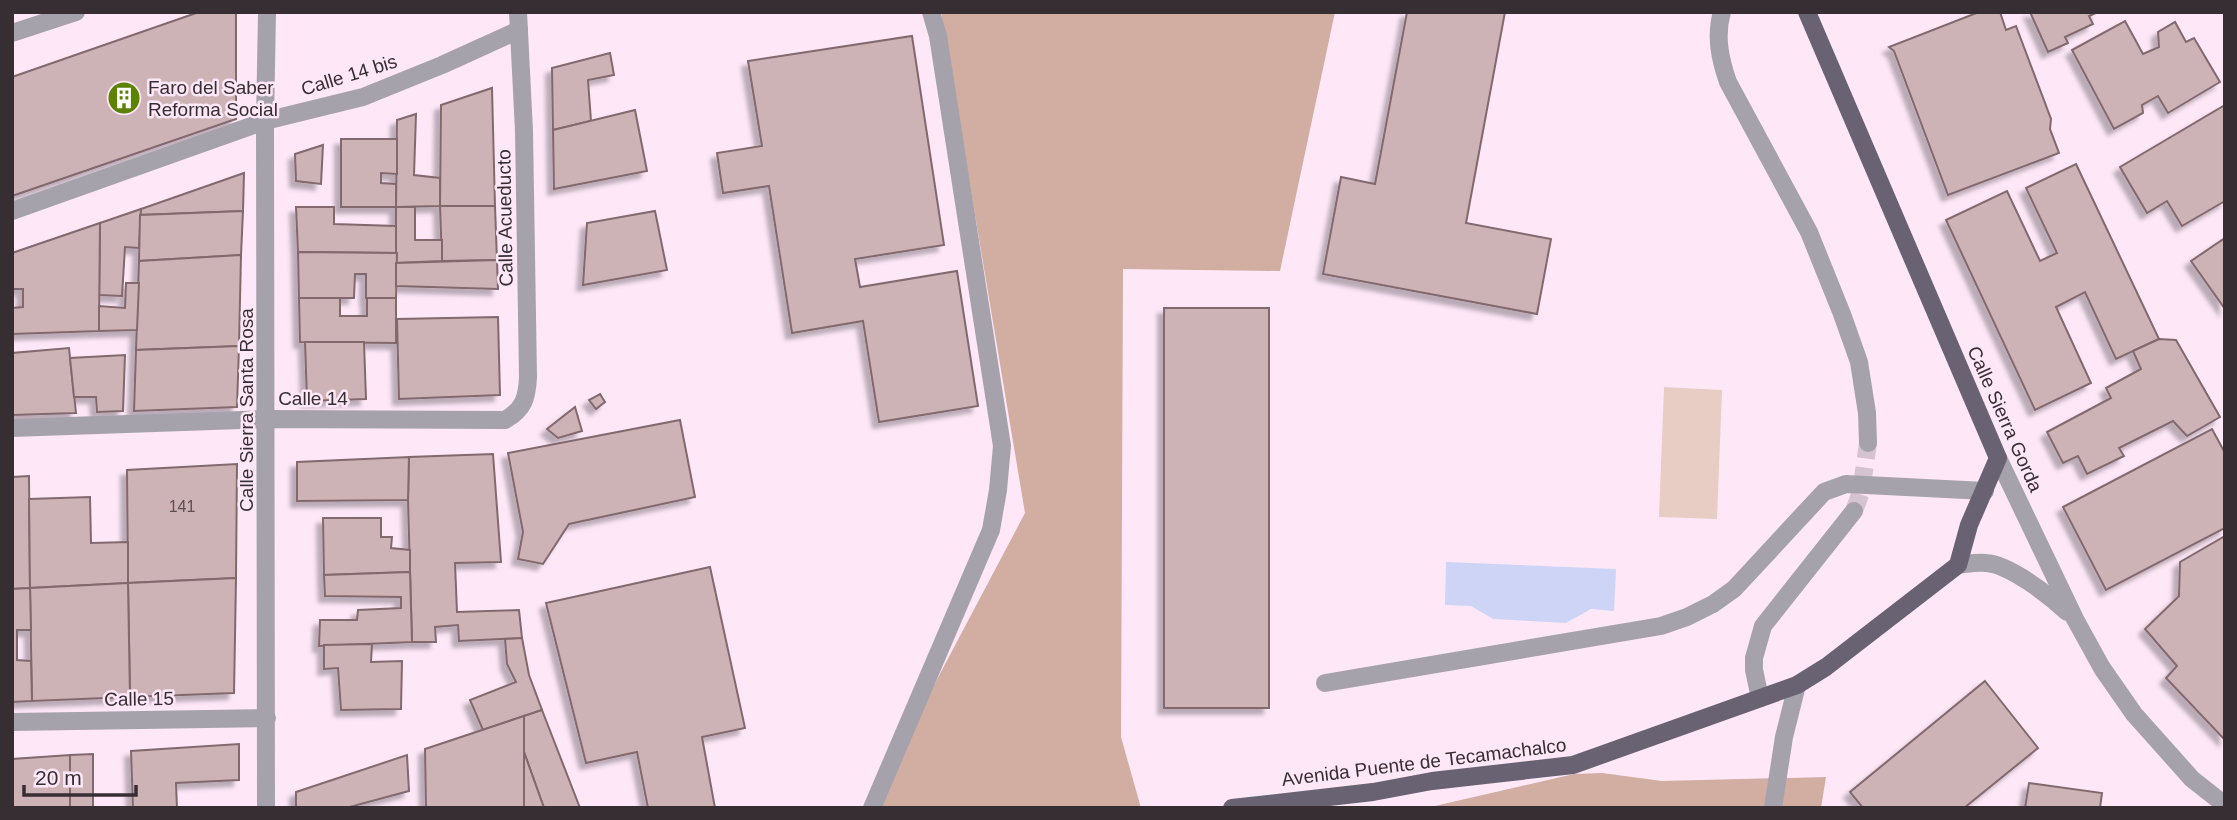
<svg xmlns="http://www.w3.org/2000/svg" width="2237" height="820" viewBox="0 0 2237 820" font-family="Arial,sans-serif">
<style>
.green{fill:#e8cdc5}
.forest{fill:#d1ada2}
.water{fill:#cdd4f5}
.building{fill:#cdb2b6;stroke:#82696e;stroke-width:2;filter:url(#shadow)}
.lines{fill:none;stroke-linecap:round;stroke-linejoin:round}
.minor-tunnel{stroke:#d6c3d1;stroke-width:18;stroke-dasharray:18 9;stroke-linecap:butt}
.minor{stroke:#a6a2ab;stroke-width:18}
.major{stroke:#696272;stroke-width:18}
.labels{text-anchor:middle;dominant-baseline:central;stroke-width:5;stroke-linejoin:round;paint-order:stroke}
.number-label{font-size:16px;fill:#5c4f54}
.street-label{font-size:19px;fill:#372e34;stroke:#fee8f8}
.poi-label{font-size:19px;fill:#372e34;stroke:#fee8f8;text-anchor:start}
</style>
<defs>
<filter id="shadow"><feDropShadow dx="-6" dy="6" stdDeviation="2" flood-color="#0004"/></filter>
</defs>
<rect width="100%" height="100%" fill="#fee8f8"/>
<polygon class="green" points="1664,387 1722,390 1717,519 1659,517"/>
<g class="forest">
<polygon points="941,12 1335,12 1280,271 1123,269 1121,737 1141,808 869,808 1025,513"/>
<polygon points="1602,773 1662,781 1826,777 1821,808 1426,808 1574,774"/>
</g>
<polygon class="water" points="1446,562 1616,569 1614,611 1591,609 1566,623 1493,619 1471,606 1445,605"/>
<g class="building">
<polygon points="199,12 236,12 236,119 12,196 12,77"/>
<polygon points="1407,12 1505,12 1466,223 1551,239 1537,314 1323,274 1341,177 1375,184"/>
<polygon points="1979,12 2000,12 2006,30 2016,26 2051,119 2050,129 2059,153 1948,195 1894,51 1889,47"/>
<polygon points="2030,12 2098,12 2089,16 2093,24 2065,37 2068,43 2048,52"/>
<polygon points="2125,21 2143,54 2159,47 2158,32 2175,22 2186,42 2194,38 2220,82 2168,113 2158,96 2142,105 2143,113 2114,129 2072,50"/>
<polygon points="912,36 944,245 855,259 860,287 957,271 978,406 879,422 863,321 792,333 769,186 723,193 717,153 762,146 748,61"/>
<polygon points="610,53 614,75 588,80 591,121 553,130 552,68"/>
<polygon points="492,88 495,206 440,206 441,105"/>
<polygon points="2225,105 2225,201 2182,226 2167,201 2147,213 2120,167"/>
<polygon points="635,110 647,171 554,189 553,130"/>
<polygon points="416,114 414,175 440,178 440,206 396,207 397,120"/>
<polygon points="341,139 397,139 397,174 381,173 381,183 396,184 396,207 341,207"/>
<polygon points="323,145 321,184 296,181 295,154"/>
<polygon points="2076,164 2159,339 2116,359 2085,292 2056,307 2091,383 2035,410 1946,220 2007,191 2040,261 2057,253 2026,188"/>
<polygon points="244,173 243,211 140,215 141,209"/>
<polygon points="440,206 495,206 497,260 442,261"/>
<polygon points="296,207 334,207 334,224 396,226 397,253 298,252"/>
<polygon points="396,207 415,207 415,240 442,240 442,261 396,263"/>
<polygon points="141,209 139,248 125,247 122,296 99,295 100,223"/>
<polygon points="243,211 241,255 139,261 140,215"/>
<polygon points="655,211 667,270 583,285 587,223"/>
<polygon points="100,223 99,331 12,334 12,308 23,307 23,289 12,289 12,253"/>
<polygon points="2225,238 2225,309 2191,261"/>
<polygon points="298,252 397,253 396,298 366,298 366,274 355,274 354,298 299,298"/>
<polygon points="241,255 239,346 136,350 139,261"/>
<polygon points="497,260 498,289 396,286 396,263"/>
<polygon points="126,283 139,283 137,330 99,331 99,306 125,308"/>
<polygon points="299,298 340,298 340,316 367,316 367,298 396,298 396,343 300,342"/>
<rect x="1164" y="308" width="105" height="400"/>
<polygon points="498,317 500,395 399,399 397,319"/>
<polygon points="2159,339 2176,340 2220,417 2187,436 2173,421 2119,448 2124,456 2087,474 2078,456 2063,463 2047,432 2111,398 2106,388 2141,369 2133,351"/>
<polygon points="305,342 364,342 366,399 307,401"/>
<polygon points="239,346 237,407 134,411 136,350"/>
<polygon points="69,348 76,413 12,415 12,353"/>
<polygon points="125,355 123,411 97,412 96,397 74,397 70,358"/>
<polygon points="600,394 605,402 596,409 589,400"/>
<polygon points="575,407 582,431 558,438 547,429"/>
<polygon points="680,420 695,497 569,524 543,564 518,559 523,532 508,453"/>
<polygon points="2212,429 2225,453 2225,528 2106,590 2063,507"/>
<polygon points="493,454 501,562 455,563 457,612 519,610 522,638 459,641 458,625 435,627 436,642 412,642 408,500 409,457"/>
<polygon points="409,457 408,500 297,501 297,462"/>
<polygon points="237,464 236,578 128,583 127,470"/>
<polygon points="29,476 30,588 12,589 12,477"/>
<polygon points="90,497 91,543 128,542 128,583 30,588 29,499"/>
<polygon points="323,518 381,518 381,537 392,537 391,548 410,550 410,572 324,575"/>
<polygon points="2225,536 2225,740 2166,678 2177,666 2145,629 2179,596 2180,562"/>
<polygon points="710,567 745,728 702,737 715,808 648,808 637,752 586,763 546,603"/>
<polygon points="410,572 412,642 319,646 320,620 357,620 358,610 401,608 401,597 325,596 324,575"/>
<polygon points="236,578 234,693 130,697 128,583"/>
<polygon points="128,583 130,697 32,701 30,588"/>
<polygon points="30,588 31,630 17,630 17,660 31,661 32,701 12,702 12,589"/>
<polygon points="522,638 529,675 542,710 483,730 470,700 516,682 507,664 505,639"/>
<polygon points="372,644 371,662 402,661 401,709 341,710 338,668 324,669 324,645"/>
<polygon points="1985,681 2038,748 1964,808 1863,808 1850,792"/>
<polygon points="542,710 580,808 544,808 524,752 524,716"/>
<polygon points="524,716 524,808 426,808 425,749"/>
<polygon points="239,744 239,780 176,783 177,808 133,808 131,751"/>
<polygon points="524,752 544,808 524,808"/>
<polygon points="93,754 93,808 70,808 70,755"/>
<polygon points="70,755 70,808 12,808 12,759"/>
<polygon points="407,755 409,791 346,808 296,808 296,792"/>
<polygon points="2029,783 2102,793 2100,808 2025,808"/>
</g>
<g class="lines">
<polyline class="minor-tunnel" points="1854,511 1861,492 1868,443"/>
<g class="minor">
<path d="M1722,12C1715,36 1720,59 1728,82L1809,232L1842,314L1859,362L1867,413L1868,443"/>
<polyline points="12,33 76,12"/>
<polyline points="12,211 265,121 363,97 442,65 519,30"/>
<path d="M12,428L267,419L505,420C524,409 527,398 528,377L524,131L518,12"/>
<polyline points="1998,458 2075,619 2102,668 2134,714 2192,779 2225,805"/>
<path d="M1958,565C1967,564 1977,562 1986,563C2009,564 2050,596 2067,612"/>
<polyline points="1325,683 1661,626 1687,617 1713,604 1734,589 1824,492 1846,484 1985,491"/>
<polyline points="1760,698 1754,670 1754,658 1763,626 1854,511"/>
<polyline points="12,722 267,718"/>
<polyline points="266,808 265,121 267,12"/>
<polyline points="872,808 991,530 998,490 1002,446 938,36 931,12"/>
<polyline points="1773,808 1784,737 1797,685"/>
</g>
<polyline class="major" points="1232,808 1373,792 1432,781 1573,765 1797,685 1826,667 1958,565 1969,525 1998,458 1807,12"/>
</g>
<defs>
<symbol id="building-disc" viewBox="-11 -11 22 22"><circle r="9.5" fill="#5b8201" stroke="#fee8f8"/><path d="M-4-6H4V6H1V3H-1V6H-4ZM-2.5-4.3h1.7v1.8h-1.7ZM.8-4.3h1.7v1.8H.8ZM-2.5-1h1.7V.8h-1.7ZM.8-1h1.7V.8H.8Z" fill="#fff"/></symbol>
</defs>
<g fill-rule="evenodd">
<use href="#building-disc" x="105" y="79" width="38" height="38"/>
</g>
<g class="labels">
<g class="number-label">
<text x="182" y="506">141</text>
</g>
<g class="street-label">
<text transform="translate(349 75) rotate(-17)">Calle 14 bis</text>
<text transform="translate(505 218) rotate(-91)">Calle Acueducto</text>
<text x="313" y="398">Calle 14</text>
<text transform="translate(246 410) rotate(-90)">Calle Sierra Santa Rosa</text>
<text transform="translate(2005 419) rotate(66)">Calle Sierra Gorda</text>
<text transform="translate(139 699) rotate(-1)">Calle 15</text>
<text transform="translate(1424 762) rotate(-7)">Avenida Puente de Tecamachalco</text>
</g>
<g class="poi-label">
<text x="148" y="87">Faro del Saber<tspan x="148" dy="22">Reforma Social</tspan></text>
</g>
</g>
<rect width="2237" height="820" fill="none" stroke="#372e34" stroke-width="28"/>
<path d="M24 785v10h112v-10" fill="none" stroke="#372e34" stroke-width="3.5"/>
<text x="35" y="785" font-size="21" fill="#372e34" stroke="#fee8f8" stroke-width="5" paint-order="stroke">20 m</text>
</svg>
